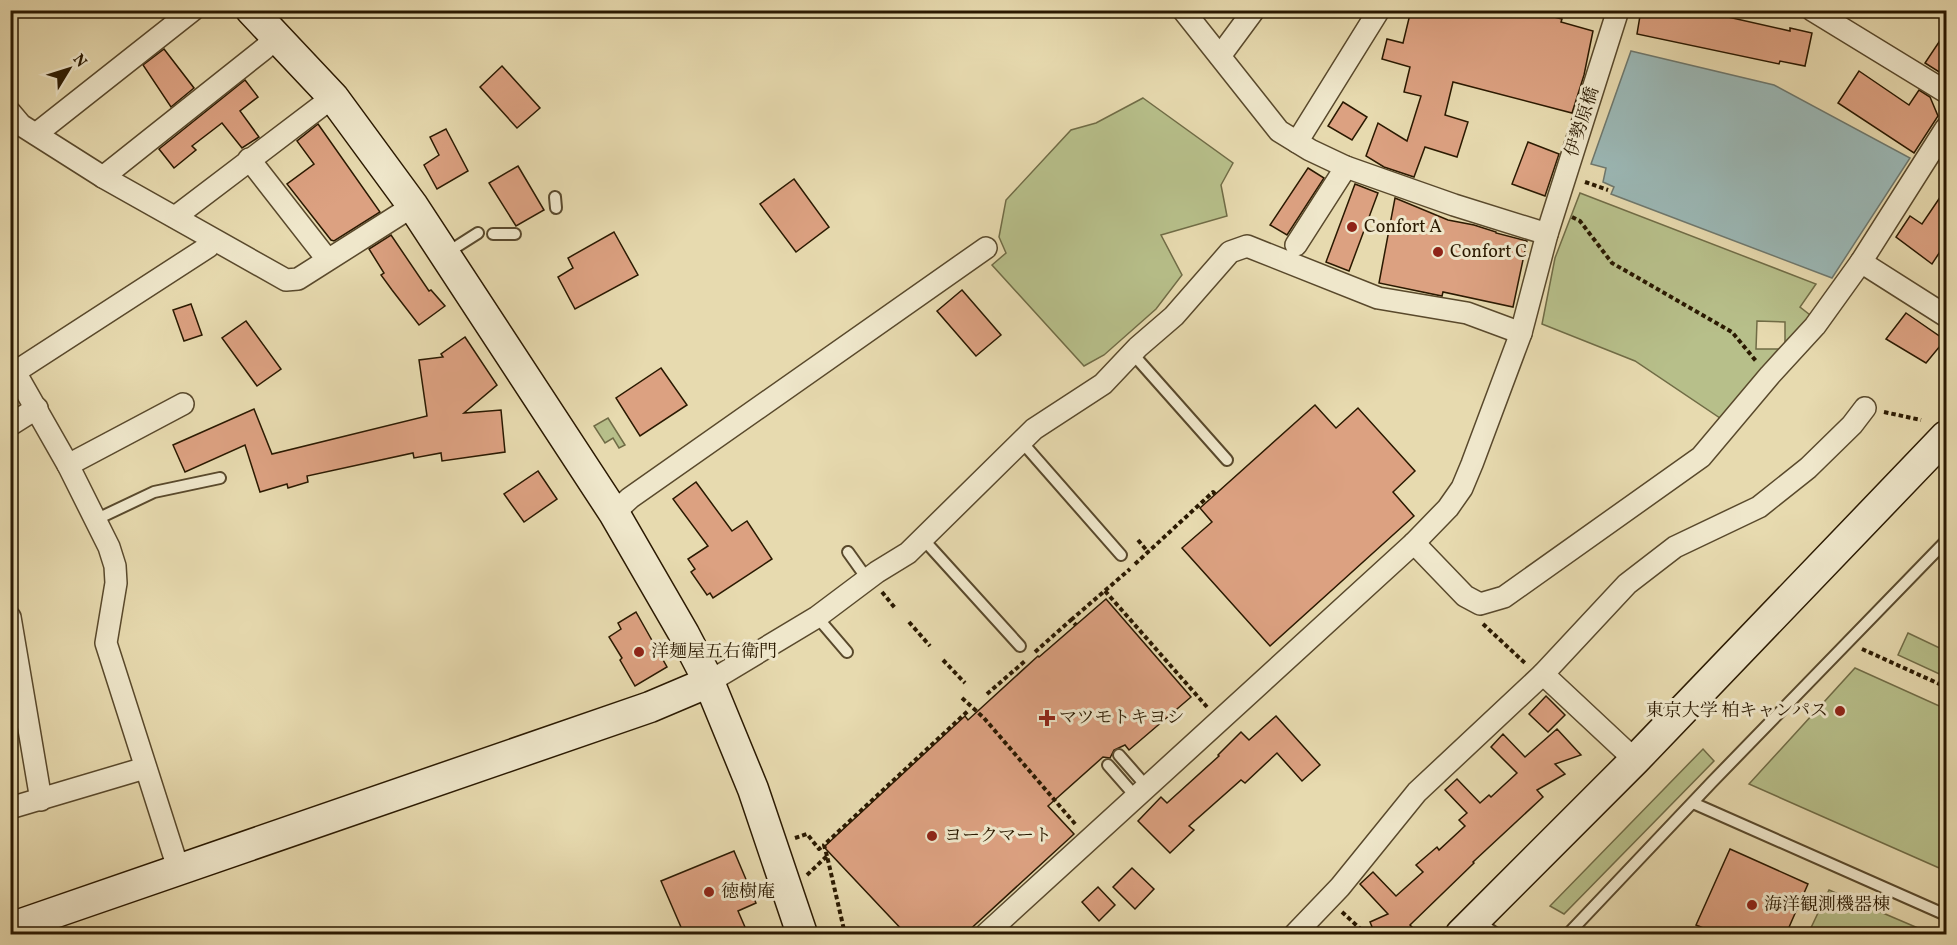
<svg xmlns="http://www.w3.org/2000/svg" width="1957" height="945" viewBox="0 0 1957 945" font-family="Vollkorn,'Noto Serif JP',serif">
<style>
.green{fill:#b7bf8a;stroke:#706c46;stroke-width:1.5;fill-rule:evenodd}
.water{fill:#9bb8b6;stroke:#6e786e;stroke-width:1.5}
.building{fill:#dca181;stroke:#2a1901;stroke-width:1.5}
.lines{fill:none;stroke-linecap:round;stroke-linejoin:round}
.lane-casing{stroke:#59492c;stroke-width:14}
.street-casing{stroke:#59492c;stroke-width:24}
.secondary-casing{stroke:#2a1901;stroke-width:33}
.path{stroke:#2a1901;stroke-width:4;stroke-dasharray:4.5 3;stroke-linecap:butt}
.lane{stroke:#efe7cb;stroke-width:10}
.street{stroke:#efe7cb;stroke-width:21}
.secondary{stroke:#efe7cb;stroke-width:30}
.poi-dot{fill:#8f2418;stroke:#efe7cb;stroke-width:2}
.labels{text-anchor:middle;dominant-baseline:central;stroke-width:6;stroke-linejoin:round;paint-order:stroke}
.street-label{font-size:18px;fill:#2a1901;stroke:#efe7cb}
.poi-label{font-size:18px;fill:#2a1901;stroke:#efe7cb;text-anchor:start}
</style>
<rect width="100%" height="100%" fill="#e7daaf"/>
<filter id="stains"><feTurbulence type="fractalNoise" baseFrequency=".00333" numOctaves="4"/><feColorMatrix values="0 0 0 0 .2 0 0 0 0 .09 0 0 0 0 .02 0 0 0 .5 -.17"/></filter>
<radialGradient id="worn" r=".72"><stop offset=".6" stop-color="#630" stop-opacity="0"/><stop offset="1" stop-color="#630" stop-opacity=".3"/></radialGradient>
<g class="green">
<polygon points="1143,98 1233,163 1221,185 1227,216 1161,235 1182,275 1156,309 1104,355 1084,366 992,265 1006,253 999,237 1006,200 1071,130 1096,123"/>
<path d="M1580,193L1816,284L1800,307L1814,318L1723,420L1635,361L1542,324L1555,258ZM1757,321L1785,322V349H1756Z"/>
<polygon points="608,418 625,445 619,448 613,438 605,443 594,426"/>
<polygon points="1908,633 1946,651 1946,677 1898,655"/>
<polygon points="1855,668 1946,709 1946,871 1749,784"/>
<polygon points="1703,749 1714,761 1564,914 1550,906"/>
<polygon points="1829,890 1932,934 1808,934"/>
</g>
<polygon class="water" points="1631,51 1774,85 1910,158 1832,278 1611,194 1614,187 1603,182 1606,168 1591,164"/>
<g class="building">
<polygon points="1411,10 1526,10 1562,19 1561,22 1593,31 1584,75 1572,113 1453,82 1445,115 1468,122 1457,157 1425,147 1414,177 1384,167 1366,156 1378,123 1407,141 1421,96 1404,92 1410,67 1382,59 1387,39 1403,43"/>
<polygon points="1641,10 1697,10 1790,31 1790,28 1812,33 1805,66 1780,61 1779,64 1637,34"/>
<polygon points="1947,30 1947,77 1925,63"/>
<polygon points="164,49 194,88 171,107 143,65"/>
<polygon points="502,66 540,108 517,128 480,87"/>
<polygon points="1859,71 1909,105 1919,90 1930,97 1938,116 1914,153 1838,103"/>
<polygon points="245,80 258,97 240,111 259,137 242,148 222,123 192,146 196,150 174,168 159,149"/>
<polygon points="1343,102 1367,117 1352,140 1328,126"/>
<polygon points="318,124 380,212 334,241 331,240 287,184 314,164 297,141"/>
<polygon points="446,129 468,171 437,189 424,165 439,155 430,137"/>
<polygon points="1528,142 1559,154 1545,196 1512,184"/>
<polygon points="518,166 544,210 516,226 489,183"/>
<polygon points="1308,168 1324,178 1287,235 1270,225"/>
<polygon points="794,179 829,227 796,252 760,204"/>
<polygon points="1355,184 1378,193 1349,271 1326,262"/>
<polygon points="1947,187 1947,241 1932,264 1896,237 1910,216 1922,224"/>
<polygon points="1395,198 1448,220 1474,225 1496,232 1496,233 1527,241 1513,307 1443,292 1442,296 1379,283"/>
<polygon points="614,232 638,275 575,309 558,277 573,268 568,258"/>
<polygon points="391,235 429,291 431,290 445,306 419,325 392,290 381,275 384,273 369,249"/>
<polygon points="962,290 1001,335 976,356 937,311"/>
<polygon points="191,304 202,335 184,341 173,310"/>
<polygon points="1906,313 1945,340 1926,363 1886,339"/>
<polygon points="246,321 281,369 257,386 222,338"/>
<polygon points="465,337 497,385 464,413 501,410 505,452 442,461 441,453 414,458 413,453 307,476 308,482 288,488 287,484 260,492 245,445 185,472 173,445 254,409 272,454 427,416 419,360 443,357 441,354"/>
<polygon points="661,368 687,405 640,436 616,398"/>
<polygon points="1315,405 1336,428 1358,408 1415,471 1393,492 1414,516 1270,646 1182,548 1212,522 1200,508"/>
<polygon points="538,471 557,499 524,522 504,494"/>
<polygon points="696,482 732,531 747,521 772,559 713,598 710,593 707,595 691,572 695,569 688,559 708,546 673,499"/>
<polygon points="1106,599 1191,697 1129,750 1125,745 1114,750 1110,758 1103,757 1048,806 1074,834 965,934 906,934 824,847 965,716 968,720 1038,656 1039,657"/>
<polygon points="636,612 667,667 635,686 620,660 622,658 609,637 621,629 618,623"/>
<polygon points="1546,696 1565,715 1548,732 1529,714"/>
<polygon points="1276,716 1320,765 1302,781 1277,753 1245,783 1241,780 1189,826 1194,830 1170,853 1138,821 1161,797 1167,803 1219,756 1218,755 1241,732 1249,740"/>
<polygon points="1557,729 1581,755 1555,764 1565,774 1537,790 1543,797 1473,862 1474,863 1410,925 1419,934 1375,934 1370,922 1388,914 1360,884 1373,872 1396,896 1423,872 1416,865 1437,847 1439,850 1465,826 1459,820 1467,813 1445,790 1457,779 1480,803 1489,795 1491,797 1517,773 1491,747 1503,734 1525,757"/>
<polygon points="1730,849 1808,884 1786,934 1706,934 1708,930 1696,925"/>
<polygon points="734,851 756,903 738,911 748,934 684,934 661,881"/>
<polygon points="1132,868 1154,889 1135,909 1113,887"/>
<polygon points="1098,887 1115,905 1099,921 1082,902"/>
</g>
<g class="lines">
<defs>
<g id="lane">
<polyline points="555,197 556,208"/>
<polyline points="493,234 515,234"/>
<polyline points="445,254 478,233"/>
<polyline points="1132,353 1227,460"/>
<polyline points="1021,441 1121,555"/>
<polyline points="95,520 154,492 220,478"/>
<polyline points="923,539 1020,646"/>
<polyline points="848,552 868,580"/>
<polyline points="817,617 847,652"/>
<polyline points="1119,755 1147,787"/>
<polyline points="1108,765 1136,797"/>
<polyline points="1693,803 1946,915"/>
<polyline points="1478,921 1496,934"/>
<polyline points="1568,934 1712,782 1946,541"/>
</g>
<g id="street">
<polyline points="1183,10 1279,131 1310,150 1346,167 1454,205 1547,234"/>
<polyline points="1812,10 1946,92"/>
<polyline points="1220,56 1254,10"/>
<polyline points="10,112 21,125 103,177 286,280 298,279 413,206"/>
<polyline points="36,134 193,10"/>
<polyline points="1297,142 1379,10"/>
<polyline points="249,159 327,259"/>
<polyline points="103,177 264,49 277,37"/>
<polyline points="175,217 333,97"/>
<polyline points="1296,245 1346,167"/>
<polyline points="1861,262 1946,316"/>
<polyline points="10,369 15,372 68,465 109,547 115,566 116,583 106,643 179,871"/>
<polyline points="15,372 208,247 211,239"/>
<polyline points="10,425 37,408"/>
<polyline points="68,465 183,404"/>
<polyline points="614,513 630,498 986,248"/>
<polyline points="1414,543 1465,596 1480,604 1504,597 1701,457 1770,375 1815,326 1861,262 1946,128"/>
<polyline points="10,617 41,800"/>
<polyline points="1543,674 1635,760"/>
<polyline points="709,682 817,617 877,572 908,553 1034,429 1103,384 1138,347 1174,316 1230,252 1247,246 1378,298 1467,313 1521,333"/>
<polyline points="10,808 145,768"/>
<polyline points="986,934 1414,543 1448,508 1462,488 1472,464 1521,333 1547,234 1618,10"/>
<polyline points="1295,934 1340,887 1417,792 1543,674 1627,584 1675,547 1759,507 1808,468 1852,425 1865,408"/>
</g>
<g id="secondary">
<polyline points="251,10 333,97 413,206 614,513 684,634 709,682 753,789 802,934"/>
<polyline points="10,928 650,707 709,682"/>
<polyline points="1461,934 1635,760 1946,436"/>
</g>
</defs>
<use href="#lane" class="lane-casing"/>
<use href="#street" class="street-casing"/>
<use href="#secondary" class="secondary-casing"/>
<g class="path">
<polyline points="1585,182 1608,190"/>
<polyline points="1572,217 1580,221 1612,263 1732,332 1756,361"/>
<polyline points="1884,412 1921,420"/>
<polyline points="1138,540 1148,552"/>
<polyline points="1135,564 1213,492 1215,494"/>
<polyline points="1105,591 1207,707"/>
<polyline points="882,592 895,608"/>
<polyline points="1071,620 1130,569"/>
<polyline points="909,622 930,646"/>
<polyline points="1483,624 1526,664"/>
<polyline points="1862,649 1946,687"/>
<polyline points="1035,652 1071,620 1076,625"/>
<polyline points="943,660 965,683"/>
<polyline points="987,694 1025,661"/>
<polyline points="962,698 984,718 1076,825"/>
<polyline points="795,838 807,834 819,849 824,845"/>
<polyline points="827,856 824,845 969,710"/>
<polyline points="807,875 827,856 845,934"/>
<polyline points="1342,912 1366,934"/>
</g>
<use href="#lane" class="lane"/>
<use href="#street" class="street"/>
<use href="#secondary" class="secondary"/>
</g>
<g class="poi-dot">
<circle cx="1352" cy="227" r="6"/>
<circle cx="1438" cy="252" r="6"/>
<circle cx="639" cy="652" r="6"/>
<circle cx="1840" cy="711" r="6"/>
<path d="M1044 709h6v6h6v6h-6v6h-6v-6h-6v-6h6z"/>
<circle cx="932" cy="836" r="6"/>
<circle cx="709" cy="892" r="6"/>
<circle cx="1752" cy="905" r="6"/>
</g>
<g class="labels">
<g class="street-label">
<text transform="translate(1583 122) rotate(-72)">伊勢原橋</text>
</g>
<g class="poi-label">
<text x="1364" y="227">Confort A</text>
<text x="1450" y="252">Confort C</text>
<text x="651" y="652">洋麺屋五右衛門</text>
<text x="1828" y="711" text-anchor="end">東京大学 柏キャンパス</text>
<text x="1059" y="718">マツモトキヨシ</text>
<text x="944" y="836">ヨークマート</text>
<text x="721" y="892">徳樹庵</text>
<text x="1764" y="905">海洋観測機器棟</text>
</g>
</g>
<rect width="1957" height="945" fill="none" stroke="#e7daaf" stroke-width="36"/>
<rect x="12" y="12" width="1933" height="921" fill="none" stroke="#2a1901" stroke-width="3"/>
<rect x="18" y="18" width="1921" height="909" fill="none" stroke="#2a1901" stroke-width="1.5"/>
<g transform="translate(69 69) rotate(52)" stroke="#efe7cb" stroke-width="4.5" paint-order="stroke">
<path d="M0-4.5L10 22L0 15L-10 22Z" fill="#2a1901"/>
<text y="-9" font-size="16" font-weight="bold" text-anchor="middle" fill="#2a1901">N</text>
</g>
<rect width="100%" height="100%" filter="url(#stains)"/>
<rect width="100%" height="100%" fill="url(#worn)"/>
</svg>
